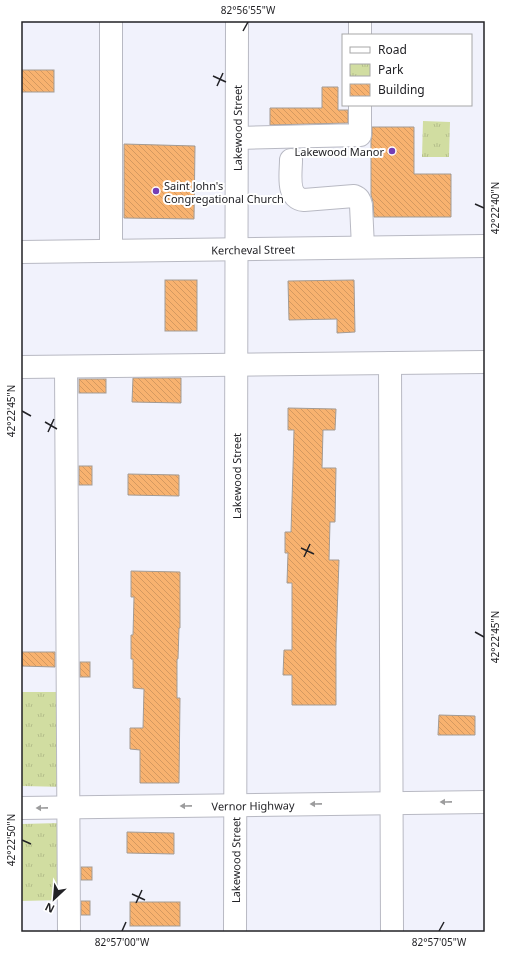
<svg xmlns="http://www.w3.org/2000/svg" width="506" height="953" viewBox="0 0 506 953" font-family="'Noto Sans',sans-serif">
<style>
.park{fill:url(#park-tufts)}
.building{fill:url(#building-back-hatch);stroke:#a39b94}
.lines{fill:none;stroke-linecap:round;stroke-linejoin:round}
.minor-casing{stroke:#b8b9c3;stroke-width:24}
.minor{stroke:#fff;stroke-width:22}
.oneway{fill:#9c9c9d}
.ticks{fill:none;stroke:#222226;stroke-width:1.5}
.poi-dot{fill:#743eb5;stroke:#fff;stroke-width:1.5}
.labels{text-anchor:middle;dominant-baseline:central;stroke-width:4;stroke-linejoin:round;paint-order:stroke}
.street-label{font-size:11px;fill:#222226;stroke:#fff}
.poi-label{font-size:11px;fill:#222226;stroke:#fff;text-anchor:end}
.neatline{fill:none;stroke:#222226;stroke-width:1.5}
.ticks-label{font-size:10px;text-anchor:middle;fill:#222226}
</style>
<defs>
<pattern id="park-tufts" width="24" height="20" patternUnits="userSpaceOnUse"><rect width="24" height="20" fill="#d1dda1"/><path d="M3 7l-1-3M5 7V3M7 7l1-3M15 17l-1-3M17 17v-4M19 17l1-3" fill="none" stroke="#b3bd8a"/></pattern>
<pattern id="building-back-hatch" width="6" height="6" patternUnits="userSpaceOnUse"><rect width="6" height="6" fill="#f8b26f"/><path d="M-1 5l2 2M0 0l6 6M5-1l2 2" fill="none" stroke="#d49960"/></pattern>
</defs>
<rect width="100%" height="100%" fill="#f1f2fc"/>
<g class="park">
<polygon points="423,121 450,122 449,157 422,157"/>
<polygon points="21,692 69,692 68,787 21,786"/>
<polygon points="60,823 63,900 21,901 21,824"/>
</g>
<g class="building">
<rect x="21" y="70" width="33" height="22"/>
<polygon points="322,87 338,87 338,110 348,110 348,123 270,125 270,108 322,108"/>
<polygon points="372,127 414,127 414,174 451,174 451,217 374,217 373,202 371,195 371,141 372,135"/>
<polygon points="124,144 195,146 194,219 124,218"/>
<rect x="165" y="280" width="32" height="51"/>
<polygon points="354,280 355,332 337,333 337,319 289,320 288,281"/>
<polygon points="133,378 181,378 181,403 132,402"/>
<rect x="79" y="379" width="27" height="14"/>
<polygon points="288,408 336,409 335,430 323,430 322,468 336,468 335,522 330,522 329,560 339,560 336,644 336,705 292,705 292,675 283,675 284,650 292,650 292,583 287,583 288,553 285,553 285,532 291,532 293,468 294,430 288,430"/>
<rect x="79" y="466" width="13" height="19"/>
<polygon points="128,474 179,475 179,496 128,495"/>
<polygon points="131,571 180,572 180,628 179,628 178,659 177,659 177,698 180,698 179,783 140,783 140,750 130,749 130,728 143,728 144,689 133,688 133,659 131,659 131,635 133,635 134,597 131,597"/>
<polygon points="21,652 55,652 55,667 21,666"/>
<rect x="80" y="662" width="10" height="15"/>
<polygon points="439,715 475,716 475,735 438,735"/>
<polygon points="127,832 174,833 174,854 127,853"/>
<rect x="81" y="867" width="11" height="13"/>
<rect x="81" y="901" width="9" height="14"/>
<rect x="130" y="902" width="50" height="24"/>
</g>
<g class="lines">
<defs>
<g id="minor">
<polyline points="360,35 360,21"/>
<polyline points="237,138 360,135 360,105"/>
<path d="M291,160C291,173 286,199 304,200L354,196C359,198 360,200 361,205L363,247"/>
<polyline points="111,250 111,21"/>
<path id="s1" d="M21,252L485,246"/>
<polyline points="390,363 392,932"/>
<polyline points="21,367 485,362"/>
<polyline points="66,367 69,932"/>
<path id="s2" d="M21,808L485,802"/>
<path id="s3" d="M235,932L237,21"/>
</g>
</defs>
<use href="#minor" class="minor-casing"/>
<use href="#minor" class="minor"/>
</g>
<defs><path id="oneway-solid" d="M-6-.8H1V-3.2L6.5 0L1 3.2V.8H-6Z"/></defs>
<g class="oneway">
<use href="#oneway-solid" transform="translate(446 802) rotate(179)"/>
<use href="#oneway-solid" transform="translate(316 804) rotate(179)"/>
<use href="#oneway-solid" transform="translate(186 806) rotate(179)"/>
<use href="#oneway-solid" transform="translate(42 808) rotate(179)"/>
</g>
<path class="ticks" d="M243,31L248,22M213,76L226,82M217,86L223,73M475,204L484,208M22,411L31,416M45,422L57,429M48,432L54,419M301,548L314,554M304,557L310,544M475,632L484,637M22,840L31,844M132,894L145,900M136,903L142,890M122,931L126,922M439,931L444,922"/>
<g class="poi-dot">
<circle cx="392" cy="151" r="4"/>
<circle cx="156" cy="191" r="4"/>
</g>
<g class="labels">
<g class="street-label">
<text stroke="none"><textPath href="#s3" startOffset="804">Lakewood Street</textPath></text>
<text stroke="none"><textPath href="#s1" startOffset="232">Kercheval Street</textPath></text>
<text stroke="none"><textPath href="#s3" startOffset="456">Lakewood Street</textPath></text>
<text stroke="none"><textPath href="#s2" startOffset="232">Vernor Highway</textPath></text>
<text stroke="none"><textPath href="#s3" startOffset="72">Lakewood Street</textPath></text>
</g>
<g class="poi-label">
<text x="384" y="151">Lakewood Manor</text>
<text x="164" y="185" text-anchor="start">Saint John's<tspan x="164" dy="13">Congregational Church</tspan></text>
</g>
</g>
<rect width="506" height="953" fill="none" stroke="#ffffff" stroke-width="44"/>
<rect x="342" y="34" width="130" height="72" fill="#ffffff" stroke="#a7a7a8"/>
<rect x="350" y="47" width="20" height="6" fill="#ffffff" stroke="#a7a7a8"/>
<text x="378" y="54" font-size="12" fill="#222226">Road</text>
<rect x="350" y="64" width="20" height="12" fill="url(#park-tufts)" stroke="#a7a7a8"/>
<text x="378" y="74" font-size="12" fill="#222226">Park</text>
<rect x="350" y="84" width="20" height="12" fill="url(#building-back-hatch)" stroke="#a7a7a8"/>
<text x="378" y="94" font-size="12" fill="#222226">Building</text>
<g transform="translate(54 899) rotate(206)" stroke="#ffffff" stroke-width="3" paint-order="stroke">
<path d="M0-3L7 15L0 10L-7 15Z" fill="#222226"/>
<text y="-6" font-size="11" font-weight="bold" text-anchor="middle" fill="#222226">N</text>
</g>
<rect x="22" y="22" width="462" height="909" class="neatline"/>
<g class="ticks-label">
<text x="248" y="14">82°56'55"W</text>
<text transform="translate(495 208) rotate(-90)" y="4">42°22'40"N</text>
<text transform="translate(11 411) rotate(-90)" y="4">42°22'45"N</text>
<text transform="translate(495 637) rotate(-90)" y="4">42°22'45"N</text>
<text transform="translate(11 840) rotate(-90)" y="4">42°22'50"N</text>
<text x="122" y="946">82°57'00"W</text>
<text x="439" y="946">82°57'05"W</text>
</g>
</svg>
